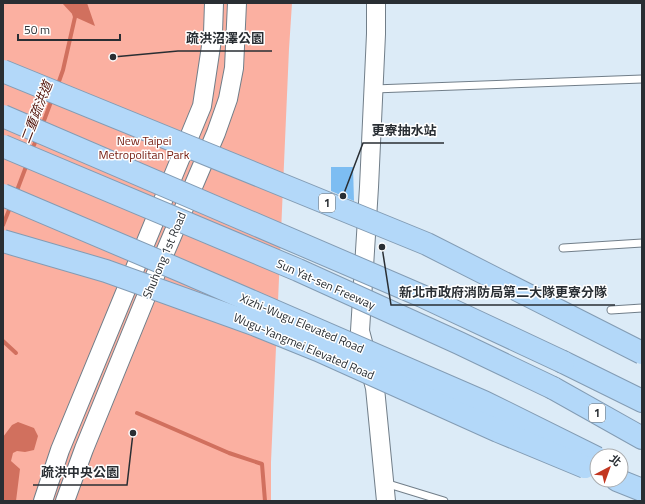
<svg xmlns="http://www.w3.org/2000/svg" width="645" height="504" viewBox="0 0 645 504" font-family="'Titillium Web','Noto Sans TC',sans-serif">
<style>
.green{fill:#fbb0a1}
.water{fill:#d1705e}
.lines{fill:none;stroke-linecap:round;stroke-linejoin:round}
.stream{stroke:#d1705e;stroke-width:4}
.building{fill:#7dbdf2}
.service-casing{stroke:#717e89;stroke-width:9}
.tertiary-casing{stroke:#717e89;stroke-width:20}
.motorway-casing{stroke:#839cb4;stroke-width:24}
.service{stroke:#fff;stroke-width:7}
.tertiary{stroke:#fff;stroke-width:18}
.motorway{stroke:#b3d8f9;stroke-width:22}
.motorway-bridge-casing{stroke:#839cb4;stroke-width:24;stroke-linecap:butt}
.motorway-bridge{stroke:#b3d8f9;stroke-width:22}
.labels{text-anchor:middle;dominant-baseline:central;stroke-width:3;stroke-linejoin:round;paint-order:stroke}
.shield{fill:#fff;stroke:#696d70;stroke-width:1}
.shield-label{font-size:11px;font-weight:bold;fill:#292e33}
.park-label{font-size:12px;fill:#741b0e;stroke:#fff}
.street-label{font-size:12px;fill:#292e33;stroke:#fff}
.water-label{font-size:13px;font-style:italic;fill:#501309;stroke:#fff}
.leader{fill:none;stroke:#292e33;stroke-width:1.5}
.callout-dot{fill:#292e33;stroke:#fff;stroke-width:1.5}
.callout-label{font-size:13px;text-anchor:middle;font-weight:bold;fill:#292e33;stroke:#fff;stroke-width:3;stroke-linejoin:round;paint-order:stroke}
</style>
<rect width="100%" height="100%" fill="#dcebf7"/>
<polygon class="green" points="3,3 292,3 289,49 271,462 271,501 3,501"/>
<g class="water">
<polygon points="62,3 87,3 95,26 75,17"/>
<polygon points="18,422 34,428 38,436 34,450 25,452 17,451 13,453 11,461 20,469 16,501 3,501 3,437 12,425"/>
</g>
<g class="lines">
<g class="stream">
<polyline points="57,87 63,70 75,17 71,3"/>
<polyline points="42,126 52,99"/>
<polyline points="31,152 37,138"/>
<polyline points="16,193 27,164"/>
<polyline points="3,225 11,205"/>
<polyline points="3,341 16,353"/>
<polyline points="137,413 229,453 262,464 265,501"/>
</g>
</g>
<polygon class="building" points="331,167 353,167 354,201 331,191"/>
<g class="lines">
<defs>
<g id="service">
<polyline points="374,89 642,79"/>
<polyline points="563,248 642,243"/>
<polyline points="611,310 642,308"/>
<polyline points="385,483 444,501"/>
</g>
<g id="tertiary">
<polyline points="376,3 376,34 369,187 360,331 375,388 386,501"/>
<polyline points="43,501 60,450 202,106 213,33 214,3"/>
<polyline points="65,501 84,449 146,297 216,133 228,99 234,68 237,3"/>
</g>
<g id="motorway">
<polyline points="563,362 642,401"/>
<polyline points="553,388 642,438"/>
<polyline points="617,480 642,490"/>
</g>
</defs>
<use href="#service" class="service-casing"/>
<use href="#tertiary" class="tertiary-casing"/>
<use href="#motorway" class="motorway-casing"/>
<use href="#service" class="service"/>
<use href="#tertiary" class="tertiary"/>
<use href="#motorway" class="motorway"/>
<defs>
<g id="motorway-bridge">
<polyline points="3,71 427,244 642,353"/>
<polyline points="3,116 422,296 563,362"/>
<polyline points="3,146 298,270 459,343 553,388"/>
<polyline points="3,195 184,272 484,402 597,458"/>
<polyline points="3,241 106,271 256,325 318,350 498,431 585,467"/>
</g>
</defs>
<use href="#motorway-bridge" class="motorway-bridge-casing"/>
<use href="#motorway-bridge" class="motorway-bridge"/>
</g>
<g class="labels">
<g class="shield">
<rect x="319" y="194" width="16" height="18" rx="3"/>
<rect x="589" y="404" width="16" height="18" rx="3"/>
</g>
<g class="shield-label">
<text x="327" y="203">1</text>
<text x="597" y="413">1</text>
</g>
<g class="park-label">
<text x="144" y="140">New Taipei<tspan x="144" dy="14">Metropolitan Park</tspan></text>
</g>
<g class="street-label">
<text transform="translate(164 255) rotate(-67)">Shuhong 1st Road</text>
<text transform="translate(326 284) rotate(24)">Sun Yat-sen Freeway</text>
<text transform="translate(302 323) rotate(23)">Xizhi-Wugu Elevated Road</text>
<text transform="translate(304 346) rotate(23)">Wugu-Yangmei Elevated Road</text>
</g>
<g class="water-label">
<text transform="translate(36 112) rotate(-69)">二重疏洪道</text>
</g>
</g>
<path class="leader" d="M113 57L178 51H272M343 196L363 143H444M382 247L391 305H615M133 433L127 485H33"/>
<g class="callout-dot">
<circle cx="113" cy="57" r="4"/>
<circle cx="343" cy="196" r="4"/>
<circle cx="382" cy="247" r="4"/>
<circle cx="133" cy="433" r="4"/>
</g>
<g class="callout-label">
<text x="225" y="43">疏洪沼澤公園</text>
<text x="404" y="135">更寮抽水站</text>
<text x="503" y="297">新北市政府消防局第二大隊更寮分隊</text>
<text x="80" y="477">疏洪中央公園</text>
</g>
<rect width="645" height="504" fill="none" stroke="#292e33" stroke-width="8"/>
<g transform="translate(609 468) rotate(41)"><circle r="19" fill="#ffffff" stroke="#a9abad"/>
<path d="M0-3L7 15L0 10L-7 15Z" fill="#c23620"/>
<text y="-6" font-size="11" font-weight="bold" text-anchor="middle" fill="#292e33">北</text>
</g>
<path d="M18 34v6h102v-6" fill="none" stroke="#292e33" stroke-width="2"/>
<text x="24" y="34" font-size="12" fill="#292e33" stroke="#ffffff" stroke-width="3" paint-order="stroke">50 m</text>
</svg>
